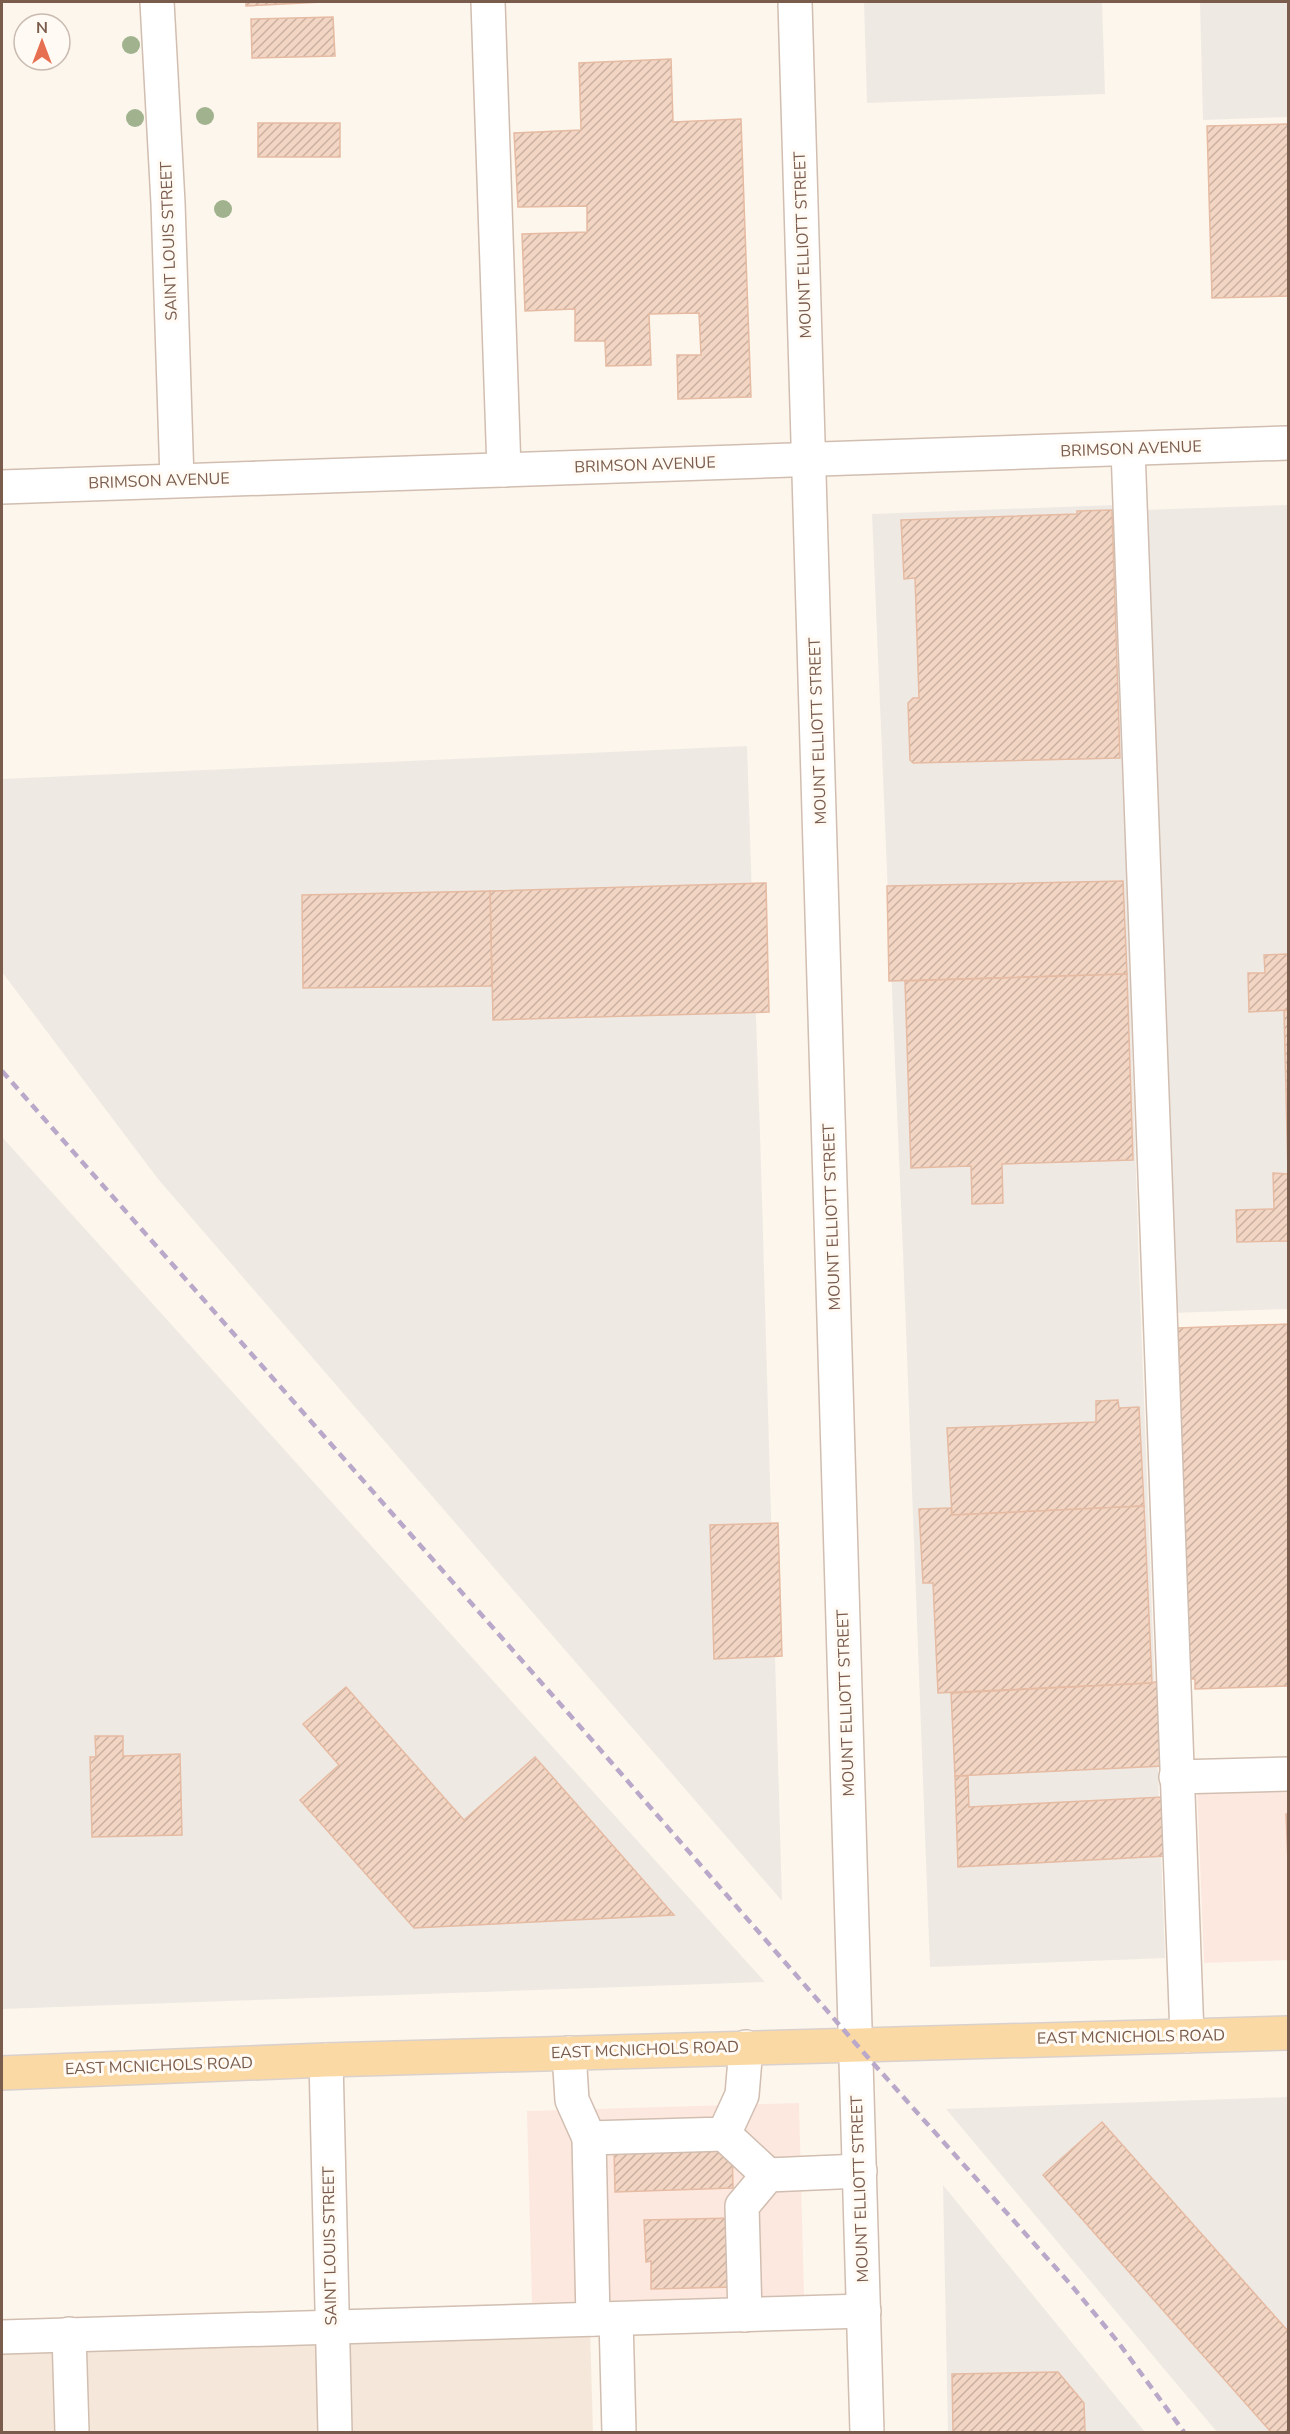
<svg xmlns="http://www.w3.org/2000/svg" width="1290" height="2434" viewBox="0 0 1290 2434" font-family="'Nunito Sans',sans-serif">
<style>
.residential{fill:#f5e8da}
.commercial{fill:#fde8e0}
.industrial{fill:#efe9e4}
.building{fill:url(#building-hatch);stroke:#e6bba3;stroke-width:1.5}
.lines{fill:none;stroke-linecap:round;stroke-linejoin:round}
.minor-casing{stroke:#d1beb0;stroke-width:36}
.major-casing{stroke:#dad1cd;stroke-width:36}
.minor{stroke:#fff;stroke-width:33}
.major{stroke:#fbd9a5;stroke-width:33}
.rail{stroke:#b9a8c9;stroke-width:4.5;stroke-dasharray:9 6;stroke-linecap:butt}
.tree{fill:#a0b28e}
.labels{text-anchor:middle;dominant-baseline:central;stroke-width:6;stroke-linejoin:round;paint-order:stroke}
.street-label{font-size:16px;fill:#7a5c4d;stroke:#fffaf3}
</style>
<defs>
<pattern id="building-hatch" width="6" height="6" patternUnits="userSpaceOnUse" patternTransform="scale(1.5)"><rect width="6" height="6" fill="#f3d5c3"/><path d="M-1 1l2-2M0 6l6-6M5 7l2-2" fill="none" stroke="#cab0a1"/></pattern>
</defs>
<rect width="100%" height="100%" fill="#fdf6ec"/>
<polygon class="residential" points="590,2329 593,2432 2,2432 2,2346"/>
<g class="commercial">
<polygon points="1288,1784 1288,1960 1204,1963 1197,1787"/>
<polygon points="799,2103 804,2295 532,2303 527,2111"/>
</g>
<g class="industrial">
<polygon points="864,2 1102,2 1105,94 867,103"/>
<polygon points="1200,2 1288,2 1288,117 1203,120"/>
<polygon points="1115,505 1139,1268 1165,1958 930,1967 904,1277 872,514"/>
<polygon points="1288,505 1288,1309 1171,1313 1143,510"/>
<polygon points="747,746 761,1165 782,1901 158,1179 2,972 2,779"/>
<polygon points="2,1137 765,1982 2,2009"/>
<polygon points="1288,2097 1288,2432 1217,2432 946,2109"/>
<polygon points="943,2185 1145,2432 948,2432"/>
</g>
<g class="building">
<polygon points="246,2 323,2 246,6"/>
<polygon points="333,17 335,56 252,58 251,19"/>
<polygon points="671,59 673,122 741,119 751,397 678,399 677,355 701,355 699,313 649,314 651,365 606,366 605,341 575,341 575,309 525,311 522,234 587,232 587,206 518,207 514,133 581,130 579,63"/>
<rect x="258" y="123" width="82" height="34"/>
<polygon points="1288,124 1288,296 1212,298 1207,126"/>
<polygon points="1112,510 1120,758 913,763 910,760 908,703 913,698 919,698 915,578 904,579 901,520 1077,514 1077,511"/>
<polygon points="1123,881 1127,974 889,981 887,886"/>
<polygon points="766,883 769,1012 493,1020 490,891"/>
<polygon points="490,891 492,986 303,988 302,895"/>
<polygon points="1288,954 1288,1010 1249,1012 1248,973 1265,973 1264,955"/>
<polygon points="1127,974 1133,1160 1002,1164 1003,1203 972,1204 971,1166 911,1168 905,981"/>
<polygon points="1288,1010 1288,1174 1284,1011"/>
<polygon points="1273,1173 1288,1174 1288,1241 1237,1242 1236,1210 1274,1209"/>
<polygon points="1288,1324 1288,1686 1195,1689 1195,1679 1190,1679 1178,1328"/>
<polygon points="1118,1400 1119,1408 1139,1407 1144,1506 952,1515 947,1428 1096,1422 1096,1401"/>
<polygon points="1144,1506 1152,1683 938,1693 933,1583 923,1583 919,1509 951,1508 952,1515"/>
<polygon points="778,1523 782,1656 714,1659 710,1525"/>
<polygon points="1161,1680 1164,1766 955,1776 951,1693 1152,1683"/>
<polygon points="346,1687 464,1820 535,1757 674,1915 414,1928 300,1800 339,1765 303,1724"/>
<polygon points="95,1736 123,1736 123,1756 180,1754 182,1835 92,1837 90,1757 96,1757"/>
<polygon points="955,1776 968,1776 969,1807 1163,1797 1166,1856 958,1867"/>
<polygon points="1286,1814 1288,1814 1288,1862"/>
<polygon points="1102,2122 1288,2331 1288,2432 1271,2432 1043,2175"/>
<polygon points="732,2144 733,2188 615,2192 614,2148"/>
<polygon points="734,2218 736,2287 651,2289 651,2261 646,2262 644,2220"/>
<polygon points="1058,2372 1084,2403 1085,2432 953,2432 952,2374"/>
</g>
<g class="lines">
<defs>
<g id="minor">
<polyline points="157,2 168,203 177,480"/>
<polyline points="488,2 504,470"/>
<polyline points="795,2 867,2432"/>
<polyline points="1128,449 1187,2036"/>
<polyline points="2,487 1288,443"/>
<polyline points="1176,1777 1288,1774"/>
<polyline points="569,2053 572,2100 589,2138 724,2134 742,2095 746,2047"/>
<polyline points="326,2060 335,2432"/>
<polyline points="724,2134 768,2175"/>
<polyline points="589,2138 593,2319"/>
<polyline points="745,2315 742,2206 768,2175 860,2171"/>
<polyline points="616,2319 619,2432"/>
<polyline points="69,2334 72,2432"/>
<polyline points="2,2337 864,2311"/>
</g>
<polyline id="major" points="2,2073 326,2060 1288,2033"/>
</defs>
<use href="#minor" class="minor-casing"/>
<use href="#major" class="major-casing"/>
<use href="#minor" class="minor"/>
<use href="#major" class="major"/>
<polyline class="rail" points="2,1071 591,1739 856,2044 1072,2286 1118,2342 1184,2432"/>
</g>
<g class="tree">
<circle cx="131" cy="45" r="9"/>
<circle cx="205" cy="116" r="9"/>
<circle cx="135" cy="118" r="9"/>
<circle cx="223" cy="209" r="9"/>
</g>
<g class="labels">
<g class="street-label">
<text transform="translate(169 241) rotate(-92)">SAINT LOUIS STREET</text>
<text transform="translate(803 245) rotate(-92)">MOUNT ELLIOTT STREET</text>
<text transform="translate(1131 449) rotate(-2)">BRIMSON AVENUE</text>
<text transform="translate(645 465) rotate(-2)">BRIMSON AVENUE</text>
<text transform="translate(159 481) rotate(-2)">BRIMSON AVENUE</text>
<text transform="translate(818 731) rotate(-92)">MOUNT ELLIOTT STREET</text>
<text transform="translate(832 1217) rotate(-92)">MOUNT ELLIOTT STREET</text>
<text transform="translate(846 1703) rotate(-92)">MOUNT ELLIOTT STREET</text>
<text transform="translate(1131 2037) rotate(-1)">EAST MCNICHOLS ROAD</text>
<text transform="translate(645 2050) rotate(-2)">EAST MCNICHOLS ROAD</text>
<text transform="translate(159 2066) rotate(-2)">EAST MCNICHOLS ROAD</text>
<text transform="translate(860 2189) rotate(-92)">MOUNT ELLIOTT STREET</text>
<text transform="translate(330 2246) rotate(-91)">SAINT LOUIS STREET</text>
</g>
</g>
<rect width="1290" height="2434" fill="none" stroke="#7a5c4d" stroke-width="6"/>
<g transform="translate(42 42)"><circle r="28" fill="#fffaf3" stroke="#cabbb1" stroke-width="1.5"/>
<path d="M0-4.5L10 22L0 15L-10 22Z" fill="#e76f51"/>
<text y="-9" font-size="16" font-weight="bold" text-anchor="middle" fill="#7a5c4d">N</text>
</g>
</svg>
